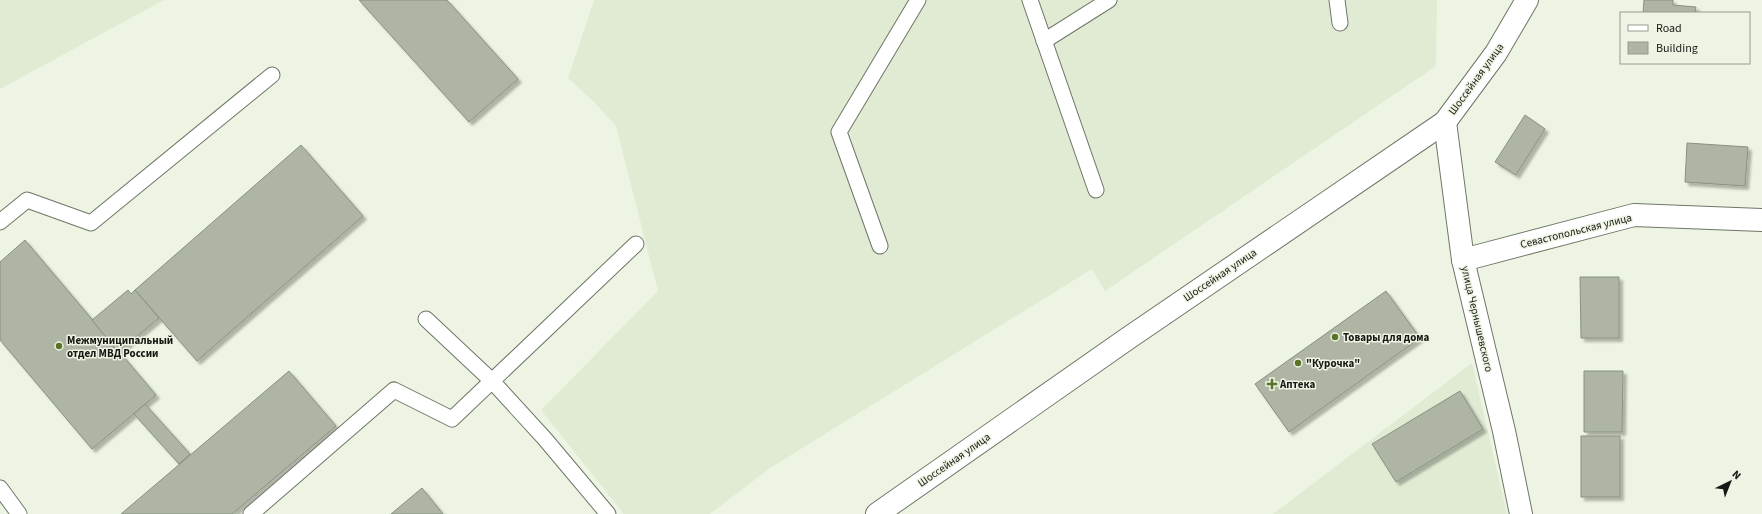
<svg xmlns="http://www.w3.org/2000/svg" width="1762" height="514" viewBox="0 0 1762 514" font-family="'Source Sans 3',sans-serif">
<style>
.built{fill:#e1ebd3}
.building{fill:#aeb5a5;stroke:#899080;filter:url(#shadow)}
.lines{fill:none;stroke-linecap:round;stroke-linejoin:round}
.service-casing{stroke:#6f7667;stroke-width:17}
.minor-casing{stroke:#6f7667;stroke-width:24}
.tertiary-casing{stroke:#6f7667;stroke-width:24}
.service{stroke:#fff;stroke-width:15}
.minor{stroke:#fff;stroke-width:22}
.tertiary{stroke:#fff;stroke-width:22}
.poi-dot{fill:#5a7427;stroke:#edf4e3;stroke-width:1.5}
.labels{text-anchor:middle;dominant-baseline:central;stroke-width:3;stroke-linejoin:round;paint-order:stroke}
.street-label{font-size:11px;fill:#161913;stroke:#edf4e3}
.poi-label{font-size:11px;font-weight:bold;fill:#161913;stroke:#edf4e3;text-anchor:start}
</style>
<defs>
<filter id="shadow"><feDropShadow dx="3.5" dy="3.5" stdDeviation="1" flood-color="#0004"/></filter>
</defs>
<rect width="100%" height="100%" fill="#edf4e3"/>
<g class="built">
<polygon points="0,0 164,0 0,89"/>
<polygon points="594,0 1437,0 1436,66 1105,291 1092,269 770,468 710,514 624,514 541,410 658,291 616,126 593,101 568,78"/>
<polygon points="1472,363 1507,514 1273,514"/>
</g>
<g class="building">
<polygon points="359,0 447,0 518,79 469,122"/>
<polygon points="1644,0 1673,0 1673,5 1696,7 1695,13 1643,13"/>
<polygon points="1525,115 1545,129 1516,175 1495,162"/>
<polygon points="1687,143 1748,147 1745,186 1685,182"/>
<polygon points="301,145 363,216 197,361 135,290"/>
<polygon points="25,240 156,395 92,449 0,340 0,262"/>
<polygon points="1580,277 1619,277 1619,338 1581,338"/>
<polygon points="128,290 131,294 135,290 159,318 118,352 92,320"/>
<polygon points="1386,291 1420,338 1289,432 1255,384"/>
<polygon points="289,371 336,426 232,514 121,514"/>
<polygon points="1584,371 1623,371 1622,432 1584,432"/>
<polygon points="1460,391 1483,429 1396,482 1372,444"/>
<polygon points="145,404 190,454 179,464 134,414"/>
<rect x="1581" y="436" width="39" height="61"/>
<polygon points="422,488 443,514 391,514"/>
</g>
<g class="lines">
<defs>
<g id="service">
<polyline points="1030,0 1096,190"/>
<polyline points="1337,0 1340,23"/>
<polyline points="1044,41 1109,0"/>
<polyline points="0,222 27,200 91,223 272,75"/>
<polyline points="880,246 839,132 918,0"/>
<polyline points="426,319 492,381 545,439 608,514"/>
<polyline points="0,488 19,514"/>
<polyline points="251,514 394,390 452,419 636,244"/>
</g>
<g id="minor">
<polyline points="1445,122 1463,260 1504,431 1521,514"/>
<polyline points="1463,260 1634,215 1762,220"/>
</g>
<polyline id="tertiary" points="877,514 1127,339 1445,122 1496,53 1527,0"/>
</defs>
<use href="#service" class="service-casing"/>
<use href="#minor" class="minor-casing"/>
<use href="#tertiary" class="tertiary-casing"/>
<use href="#service" class="service"/>
<use href="#minor" class="minor"/>
<use href="#tertiary" class="tertiary"/>
</g>
<g class="poi-dot">
<circle cx="1335" cy="337" r="4"/>
<circle cx="59" cy="346" r="4"/>
<circle cx="1298" cy="363" r="4"/>
<path d="M1270 378h4v4h4v4h-4v4h-4v-4h-4v-4h4z"/>
</g>
<g class="labels">
<g class="street-label">
<text transform="translate(1476 79) rotate(-54)">Шоссейная улица</text>
<text transform="translate(1576 231) rotate(-14)">Севастопольская улица</text>
<text transform="translate(1220 275) rotate(-34)">Шоссейная улица</text>
<text transform="translate(1477 319) rotate(77)">улица Чернышевского</text>
<text transform="translate(954 460) rotate(-35)">Шоссейная улица</text>
</g>
<g class="poi-label">
<text x="1343" y="337">Товары для дома</text>
<text x="67" y="340">Межмуниципальный<tspan x="67" dy="13">отдел МВД России</tspan></text>
<text x="1306" y="363">"Курочка"</text>
<text x="1280" y="384">Аптека</text>
</g>
</g>
<rect x="1620" y="12" width="130" height="52" fill="#edf4e3" stroke="#979c90"/>
<rect x="1628" y="25" width="20" height="6" fill="#ffffff" stroke="#979c90"/>
<text x="1656" y="32" font-size="12" fill="#161913">Road</text>
<rect x="1628" y="42" width="20" height="12" fill="#aeb5a5" stroke="#979c90"/>
<text x="1656" y="52" font-size="12" fill="#161913">Building</text>
<g transform="translate(1730 482) rotate(43)" stroke="#edf4e3" stroke-width="3" paint-order="stroke">
<path d="M0-3L7 15L0 10L-7 15Z" fill="#161913"/>
<text y="-6" font-size="11" font-weight="bold" text-anchor="middle" fill="#161913">N</text>
</g>
</svg>
